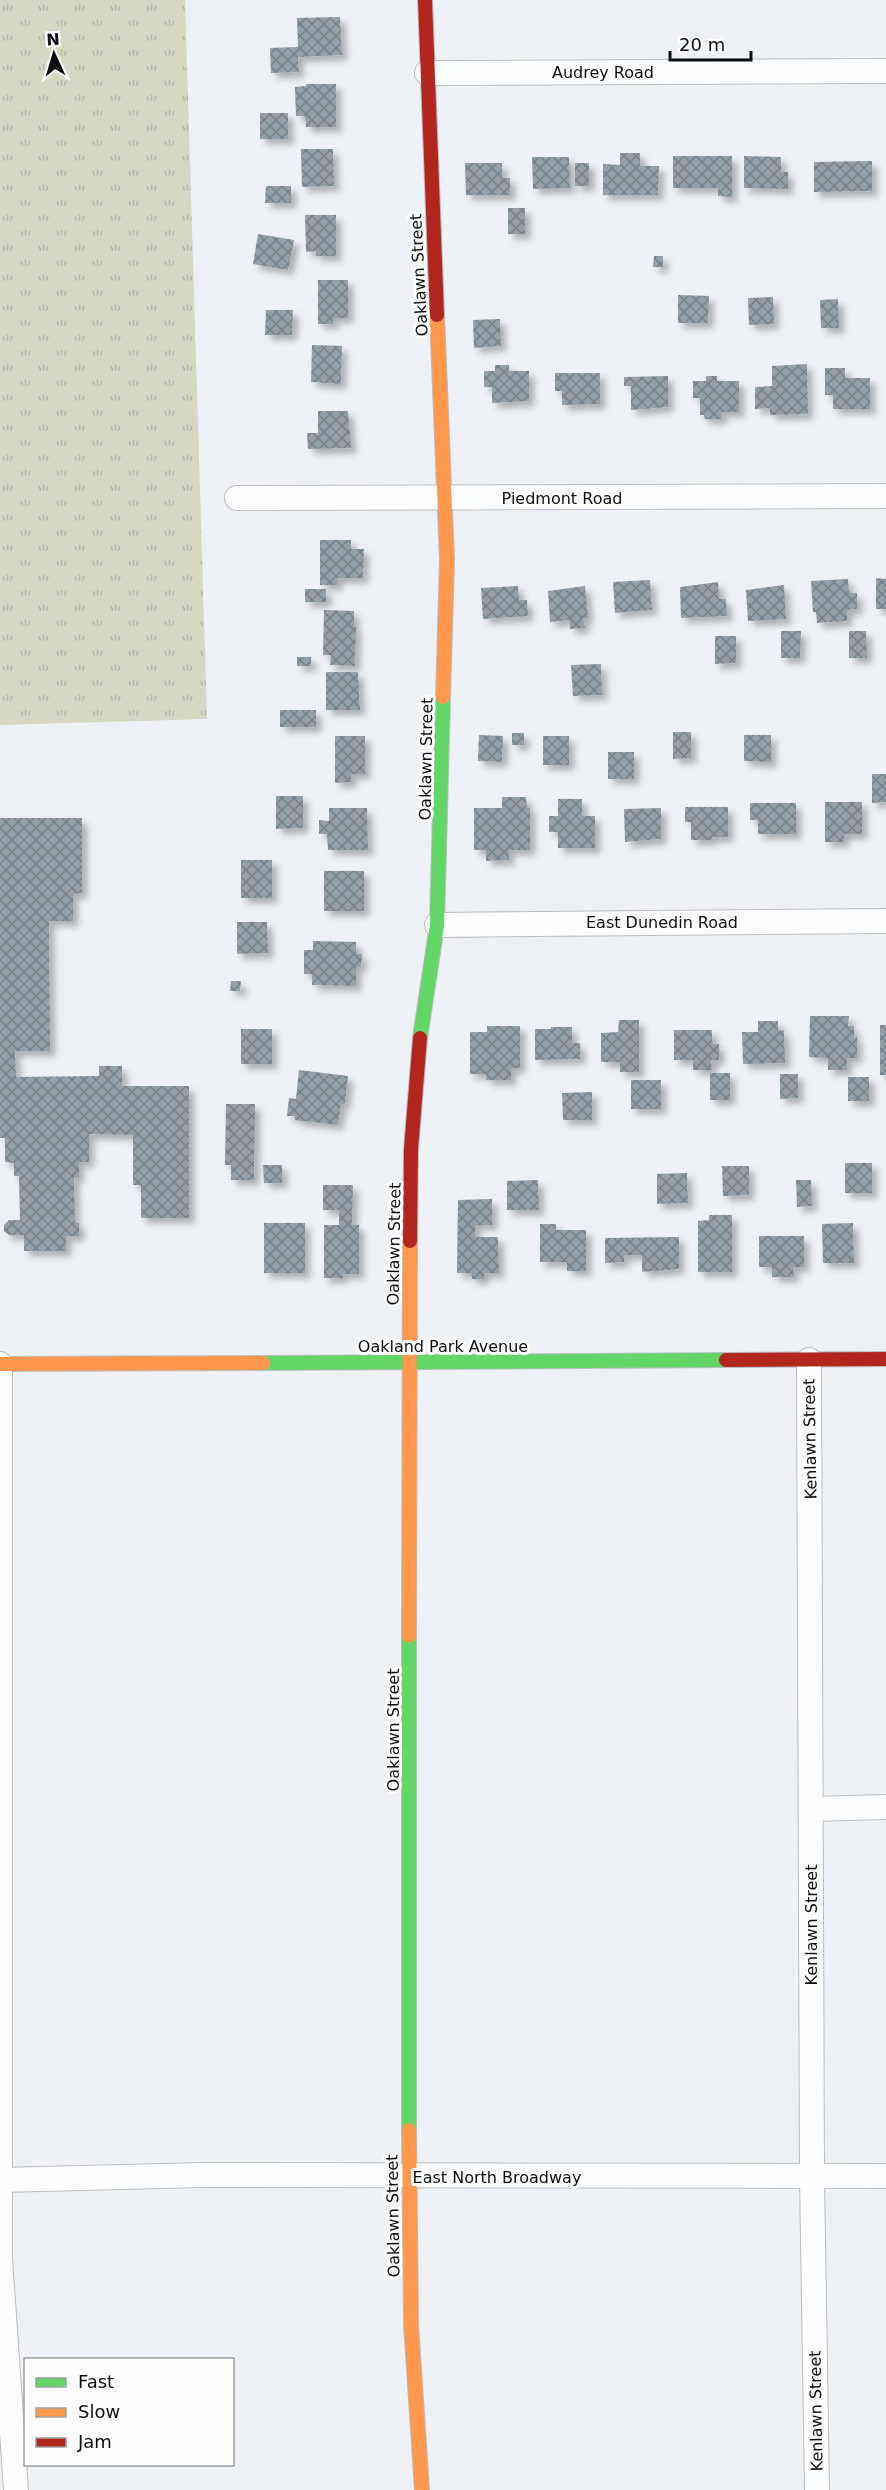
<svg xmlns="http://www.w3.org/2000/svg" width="886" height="2490" viewBox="0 0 886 2490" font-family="'DejaVu Sans',sans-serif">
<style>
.grass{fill:url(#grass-tufts)}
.building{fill:url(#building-cross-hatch);filter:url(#shadow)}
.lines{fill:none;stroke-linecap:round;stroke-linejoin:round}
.street-casing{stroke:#babdc0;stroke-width:26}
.fast-casing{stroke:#babdc0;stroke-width:16}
.slow-casing{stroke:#babdc0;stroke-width:16}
.jam-casing{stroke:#babdc0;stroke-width:16}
.street{stroke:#fcfdfe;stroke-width:24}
.fast{stroke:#63d668;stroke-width:14}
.slow{stroke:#ff974d;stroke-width:14}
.jam{stroke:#b3261e;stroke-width:14}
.labels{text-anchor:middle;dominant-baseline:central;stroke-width:6;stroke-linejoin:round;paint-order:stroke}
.street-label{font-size:16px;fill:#0b0e10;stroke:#fefefe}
</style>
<defs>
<pattern id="grass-tufts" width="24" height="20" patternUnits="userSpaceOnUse" patternTransform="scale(1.5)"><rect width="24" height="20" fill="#d6d8c1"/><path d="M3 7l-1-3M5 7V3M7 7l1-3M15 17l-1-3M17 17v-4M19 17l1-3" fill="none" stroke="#b6b8a5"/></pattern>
<pattern id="building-cross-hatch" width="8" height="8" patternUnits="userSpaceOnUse" patternTransform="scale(1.5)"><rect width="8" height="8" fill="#949fa8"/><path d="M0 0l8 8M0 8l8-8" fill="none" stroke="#778087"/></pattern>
<filter id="shadow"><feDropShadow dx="5.5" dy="5.5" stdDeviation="3" flood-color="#0004"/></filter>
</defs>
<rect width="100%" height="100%" fill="#eef2f6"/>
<polygon class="grass" points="0,0 185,0 207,719 0,725"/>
<g class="building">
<polygon points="340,17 342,55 298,57 299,72 271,73 270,48 298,47 297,18"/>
<polygon points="306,84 336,84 336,127 306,127 305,116 296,116 295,87 306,86"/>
<rect x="260" y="113" width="28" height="26"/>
<polygon points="301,149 333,149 334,186 302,187"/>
<polygon points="620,153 640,153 640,166 659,166 658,195 603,195 603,164 620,165"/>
<polygon points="673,156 732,156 732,197 718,196 718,188 673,188"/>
<polygon points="744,156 781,157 781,172 788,172 788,189 744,188"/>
<polygon points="532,157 569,157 570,188 533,189"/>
<polygon points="872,161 872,191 814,192 814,162"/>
<polygon points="465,163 502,163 502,178 510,178 510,195 466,195"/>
<rect x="575" y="163" width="14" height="23"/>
<polygon points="266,186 291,186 291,203 265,203"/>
<rect x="508" y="208" width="17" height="26"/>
<polygon points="305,215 336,215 336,256 316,256 316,251 306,252"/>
<polygon points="258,234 294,240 288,270 253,264"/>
<polygon points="654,256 663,256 663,267 653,267"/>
<polygon points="318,280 348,280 348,318 333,318 333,324 318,324"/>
<polygon points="678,295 709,296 708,323 678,323"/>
<polygon points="773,297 774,324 749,325 748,298"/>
<polygon points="838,299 839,328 821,328 820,300"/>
<polygon points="266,310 293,310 292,335 265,335"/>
<polygon points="500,319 501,346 474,348 473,320"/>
<polygon points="312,345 342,346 341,384 311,382"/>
<polygon points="807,364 808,414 770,415 770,408 755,409 755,387 772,386 772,366"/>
<polygon points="495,365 509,365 509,371 529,371 529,401 492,403 492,387 484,387 484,371 495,371"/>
<polygon points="825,368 845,368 845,378 870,378 870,409 833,409 833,395 825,395"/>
<polygon points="555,373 600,373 600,404 562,405 562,391 555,391"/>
<polygon points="668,376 668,407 631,410 631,386 624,386 624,377"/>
<polygon points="706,376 717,376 717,381 739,381 739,412 721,412 721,419 705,419 704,415 700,415 700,398 693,398 693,381 706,381"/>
<polygon points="318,411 348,411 351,448 308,449 307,433 318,433"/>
<polygon points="320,540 351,540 351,549 364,549 363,578 337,578 337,585 320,585"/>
<polygon points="876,578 886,579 886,609 876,609"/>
<polygon points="848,579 849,593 857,593 857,609 847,610 847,621 817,623 816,612 813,612 811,581"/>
<polygon points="650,580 652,610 615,613 613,582"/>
<polygon points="718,582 719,599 726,599 727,616 681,618 680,587"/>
<polygon points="784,585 786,619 748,621 746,590"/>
<polygon points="518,586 519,600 527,600 528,616 483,619 481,588"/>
<polygon points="585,586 588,618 583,618 585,628 570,629 569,620 550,622 548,591"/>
<rect x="305" y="589" width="21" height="13"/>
<polygon points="324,610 354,611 354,627 356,627 355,666 330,665 331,655 323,655"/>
<polygon points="781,631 801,631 800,658 781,658"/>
<polygon points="849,631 866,631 867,658 849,658"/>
<polygon points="715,636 736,636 736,663 715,664"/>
<rect x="297" y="657" width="14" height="9"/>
<polygon points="601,664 602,695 573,696 571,665"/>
<polygon points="326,672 358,672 360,710 326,710"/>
<rect x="280" y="710" width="36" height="17"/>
<polygon points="673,732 691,732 691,758 673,759"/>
<rect x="512" y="733" width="12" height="12"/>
<polygon points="479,735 503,736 502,762 478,761"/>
<polygon points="744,735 771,735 771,762 744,761"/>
<polygon points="335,736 365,736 365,774 351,774 351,782 335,783"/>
<rect x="543" y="736" width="26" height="29"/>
<rect x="608" y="752" width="26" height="27"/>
<polygon points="872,774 886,774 886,802 872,803"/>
<polygon points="276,796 303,796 303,828 276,829"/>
<polygon points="502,797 526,797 527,808 530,808 530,850 509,850 509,860 486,861 486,850 474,850 474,808 502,808"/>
<polygon points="558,799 582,799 582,816 595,816 595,848 558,848 558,832 549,832 549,816 558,816"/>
<polygon points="825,802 862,802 862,834 844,834 844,842 825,842"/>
<polygon points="750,803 796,803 796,834 758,834 758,820 750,820"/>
<polygon points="685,807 728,807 728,837 712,837 712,840 691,840 691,822 685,822"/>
<polygon points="329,808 367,808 368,850 328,850 327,834 319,834 319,820 329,821"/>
<polygon points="661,808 661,839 625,842 624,809"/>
<polygon points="0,818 82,818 82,893 73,894 73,921 49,921 50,1051 15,1051 16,1077 99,1076 99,1066 122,1066 122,1086 189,1086 189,1218 141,1218 141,1185 133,1185 133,1135 89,1134 89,1162 79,1162 79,1177 74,1177 75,1223 79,1223 79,1236 66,1236 66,1251 24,1251 24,1235 9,1235 4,1231 4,1225 9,1220 20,1220 19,1176 14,1176 14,1163 5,1162 5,1138 0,1138"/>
<rect x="241" y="860" width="31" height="38"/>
<rect x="324" y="871" width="40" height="40"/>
<polygon points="237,922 267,922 268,953 237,954"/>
<polygon points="313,941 356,942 356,954 362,954 361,967 356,967 356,986 312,985 312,974 304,974 304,950 313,950"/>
<polygon points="231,981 241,981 240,991 230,991"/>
<polygon points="810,1016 849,1016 848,1026 854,1026 854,1038 857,1037 857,1058 847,1058 847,1070 828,1070 828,1058 809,1057"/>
<polygon points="619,1020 639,1020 639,1072 620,1072 620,1062 601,1062 601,1033 618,1032"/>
<polygon points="758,1021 778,1021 778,1031 784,1030 785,1063 743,1064 742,1032 758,1032"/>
<rect x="880" y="1025" width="6" height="50"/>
<polygon points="487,1026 520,1026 520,1068 511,1068 511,1080 486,1080 486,1074 470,1074 470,1032 487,1032"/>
<polygon points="551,1027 572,1027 572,1043 580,1043 580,1059 535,1060 535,1029 551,1029"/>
<rect x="241" y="1029" width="31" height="35"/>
<polygon points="674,1030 712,1030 712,1044 719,1044 719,1060 711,1060 712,1070 693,1070 693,1060 674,1060"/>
<polygon points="299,1070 348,1076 345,1104 341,1104 338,1125 295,1120 295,1116 287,1116 289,1098 296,1099"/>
<rect x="710" y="1073" width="20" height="27"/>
<polygon points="780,1074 798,1074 798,1098 780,1099"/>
<rect x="848" y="1077" width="21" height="24"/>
<rect x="631" y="1080" width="30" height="29"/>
<polygon points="592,1092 592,1120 563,1120 562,1093"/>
<polygon points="226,1104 255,1104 254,1180 231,1180 231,1165 225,1165"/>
<rect x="845" y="1163" width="27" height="30"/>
<polygon points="263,1165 282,1165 282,1183 264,1183"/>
<polygon points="722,1166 749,1166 749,1195 723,1196"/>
<polygon points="687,1173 688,1203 657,1204 657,1174"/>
<polygon points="538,1180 539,1210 507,1210 507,1181"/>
<polygon points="796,1180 811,1180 812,1206 797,1207"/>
<polygon points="323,1185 353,1185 352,1225 359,1225 359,1274 343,1274 343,1278 324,1278 324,1225 339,1225 339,1210 323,1210"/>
<polygon points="492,1199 492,1225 475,1225 475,1237 498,1237 499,1273 484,1273 484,1279 472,1279 471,1273 457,1273 458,1200"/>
<polygon points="709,1215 732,1215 732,1272 698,1272 698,1221 709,1220"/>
<rect x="264" y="1223" width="41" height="50"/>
<polygon points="853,1223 854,1263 823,1263 822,1224"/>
<polygon points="540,1224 556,1224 556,1230 586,1230 586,1271 567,1271 567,1262 540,1262"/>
<polygon points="759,1236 804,1236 804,1267 793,1267 794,1277 772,1277 772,1267 759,1267"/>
<polygon points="679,1237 679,1269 642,1272 642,1255 624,1255 624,1262 605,1263 605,1238"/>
</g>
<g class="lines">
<defs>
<g id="street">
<polyline points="427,73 886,71"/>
<polyline points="237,498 886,496"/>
<polyline points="437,925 886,921"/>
<polyline points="809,1360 812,2177 817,2490"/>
<polyline points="0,1364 0,2258 16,2490"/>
<polyline points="811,1809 886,1807"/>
<polyline points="0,2180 203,2175 886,2176"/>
</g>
<g id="fast">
<polyline points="420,1038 437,925 443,697"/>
<polyline points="263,1363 726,1360"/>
<polyline points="409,1636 409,2130"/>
</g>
<g id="slow">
<polyline points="437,315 447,560 443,697"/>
<polyline points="0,1364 263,1363"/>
<polyline points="409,1636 410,1241"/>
<polyline points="409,2130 411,2324 422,2490"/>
</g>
<g id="jam">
<polyline points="425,0 437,315"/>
<polyline points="410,1241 411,1149 420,1038"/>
<polyline points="726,1360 886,1359"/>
</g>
</defs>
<use href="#street" class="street-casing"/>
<use href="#fast" class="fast-casing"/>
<use href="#slow" class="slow-casing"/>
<use href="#jam" class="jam-casing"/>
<use href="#street" class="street"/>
<use href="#fast" class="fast"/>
<use href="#slow" class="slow"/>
<use href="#jam" class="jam"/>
</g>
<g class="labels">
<g class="street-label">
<text x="603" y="72">Audrey Road</text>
<text transform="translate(419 275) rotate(-93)">Oaklawn Street</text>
<text x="562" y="498">Piedmont Road</text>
<text transform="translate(426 759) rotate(-89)">Oaklawn Street</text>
<text x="662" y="922">East Dunedin Road</text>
<text transform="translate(394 1244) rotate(-89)">Oaklawn Street</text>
<text x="443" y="1346">Oakland Park Avenue</text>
<text transform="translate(810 1439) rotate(-91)">Kenlawn Street</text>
<text transform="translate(393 1730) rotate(-90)">Oaklawn Street</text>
<text transform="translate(811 1925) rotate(-90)">Kenlawn Street</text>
<text x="497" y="2177">East North Broadway</text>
<text transform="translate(393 2216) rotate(-91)">Oaklawn Street</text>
<text transform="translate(816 2411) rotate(-91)">Kenlawn Street</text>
</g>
</g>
<rect x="24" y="2358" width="210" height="108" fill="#fefefe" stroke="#9d9e9f" stroke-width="1.5"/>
<rect x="36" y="2378" width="30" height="9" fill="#63d668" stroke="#9d9e9f" stroke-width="1.5"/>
<text x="78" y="2388" font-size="18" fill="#0b0e10">Fast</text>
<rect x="36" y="2408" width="30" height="9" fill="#ff974d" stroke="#9d9e9f" stroke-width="1.5"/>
<text x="78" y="2418" font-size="18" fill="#0b0e10">Slow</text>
<rect x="36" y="2438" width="30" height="9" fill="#b3261e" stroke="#9d9e9f" stroke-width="1.5"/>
<text x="78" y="2448" font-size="18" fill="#0b0e10">Jam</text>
<g transform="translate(54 54) rotate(356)" stroke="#fefefe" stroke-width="4.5" paint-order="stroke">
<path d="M0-4.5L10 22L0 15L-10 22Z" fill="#0b0e10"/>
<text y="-9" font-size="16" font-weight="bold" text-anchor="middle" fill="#0b0e10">N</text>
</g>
<path d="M670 51v9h81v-9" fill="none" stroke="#0b0e10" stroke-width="3"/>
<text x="679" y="51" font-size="18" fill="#0b0e10" stroke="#fefefe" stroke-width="4.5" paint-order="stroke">20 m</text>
</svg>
